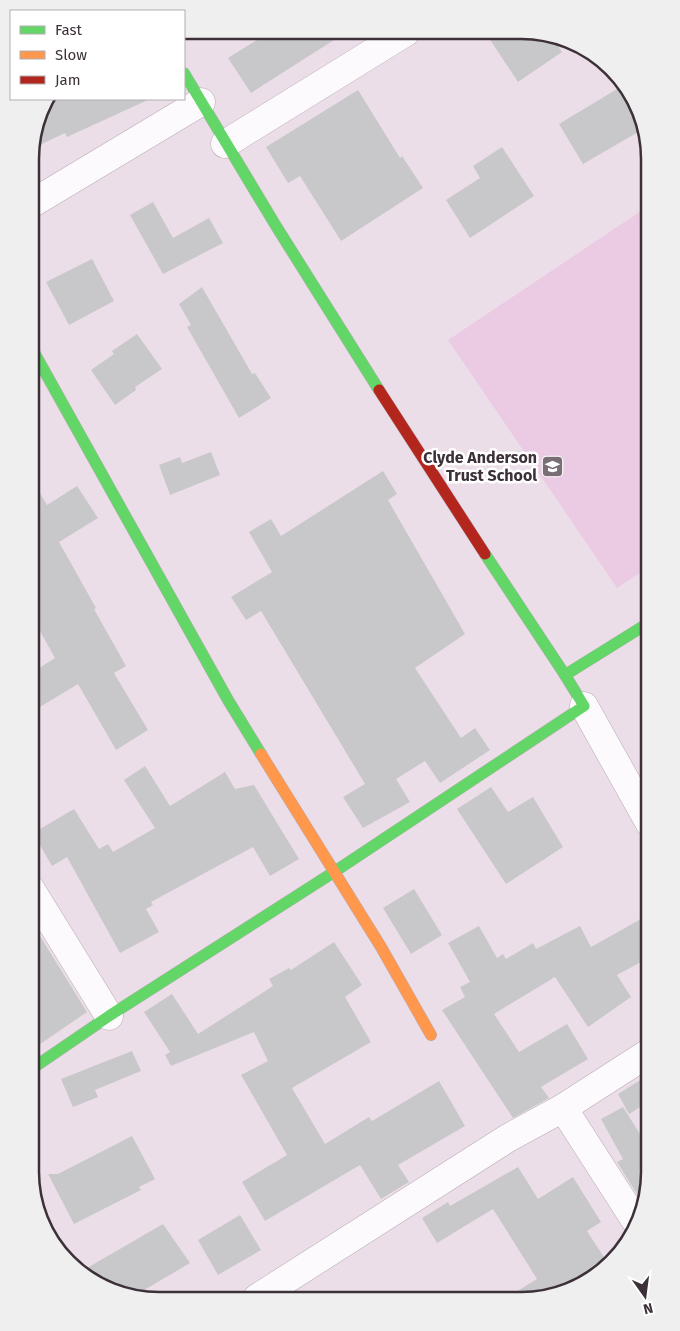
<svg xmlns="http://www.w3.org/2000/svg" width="680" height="1331" viewBox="0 0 680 1331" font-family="'Fira Sans',sans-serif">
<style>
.green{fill:#ebcbe4}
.building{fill:#c8c8ca}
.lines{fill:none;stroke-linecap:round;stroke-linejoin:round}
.street-casing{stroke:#b7acb4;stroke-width:29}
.fast-casing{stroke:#b7acb4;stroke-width:12}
.slow-casing{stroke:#b7acb4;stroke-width:12}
.jam-casing{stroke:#b7acb4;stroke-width:12}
.street{stroke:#fcfafc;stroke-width:28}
.fast{stroke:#63d668;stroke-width:11}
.slow{stroke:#ff974d;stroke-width:11}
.jam{stroke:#b3261e;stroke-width:11}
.labels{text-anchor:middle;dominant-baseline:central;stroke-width:5;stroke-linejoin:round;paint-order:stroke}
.poi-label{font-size:16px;font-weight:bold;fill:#3c3139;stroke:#fff;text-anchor:end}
.rim{fill:none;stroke:#3c3139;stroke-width:2.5}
</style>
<rect width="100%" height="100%" fill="#ecdee8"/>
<polygon class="green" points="650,205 650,566 617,588 448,340"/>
<g class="building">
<polygon points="271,31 348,31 251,93 228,58"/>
<polygon points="485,32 546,32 550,34 562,52 518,82"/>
<polygon points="622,86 643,119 645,128 583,164 559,124"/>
<polygon points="358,90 400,158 402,156 423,188 341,241 300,176 288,183 266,147"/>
<polygon points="46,99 150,99 67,137 65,133 31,149 31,143 43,102"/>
<polygon points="502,147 534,196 470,238 446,200 480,178 473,166"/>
<polygon points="153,202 173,238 209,218 223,243 163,274 130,215"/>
<polygon points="92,259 114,301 69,325 46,282"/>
<polygon points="202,287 252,374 255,373 271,398 239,418 187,327 191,325 179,304"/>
<polygon points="137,334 162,369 135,387 136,390 115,405 91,370 114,354 112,351"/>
<polygon points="211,452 220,475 170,495 159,465 180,457 182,463"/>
<polygon points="383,471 397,494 388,500 465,634 415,668 461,738 475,728 490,750 440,783 425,761 396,779 410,802 363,828 343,797 365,784 261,611 246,620 231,597 272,572 249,532 271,519 281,536"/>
<polygon points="31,478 47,505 77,486 98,518 59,542 96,608 94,609 126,666 114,673 148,730 116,750 78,684 30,713 31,673 55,658 31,615"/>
<polygon points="145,766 170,806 225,772 235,789 254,785 299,859 270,876 253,847 151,902 153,905 146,909 159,932 120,953 67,857 52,866 33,833 74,809 99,849 108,844 113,852 155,828 124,780"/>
<polygon points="491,787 508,812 533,797 563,847 506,884 457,809"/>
<polygon points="414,889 442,935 411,954 383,908"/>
<polygon points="650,914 650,957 617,975 631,997 588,1027 555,977 494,1014 519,1052 567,1024 588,1059 541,1087 549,1098 513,1118 442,1010 465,997 460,987 470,982 448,943 479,926 497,958 503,954 506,959 533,943 536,949 580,926 591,947"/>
<polygon points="30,920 87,1012 30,1051"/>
<polygon points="334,942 362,985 345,997 371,1042 292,1088 325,1144 369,1117 372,1121 439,1081 465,1126 398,1165 409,1182 381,1199 360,1165 265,1221 242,1182 287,1155 241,1075 268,1061 254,1032 171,1066 165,1055 170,1052 144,1012 172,994 198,1034 273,986 269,979 289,968 291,970"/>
<polygon points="132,1051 141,1071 95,1090 98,1097 73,1107 61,1079"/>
<polygon points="650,1074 650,1101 629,1114 618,1094"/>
<polygon points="623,1107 650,1150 650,1180 642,1202 617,1162 623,1159 601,1119"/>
<polygon points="132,1136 155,1179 139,1187 141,1190 74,1224 48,1174 58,1174"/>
<polygon points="518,1167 538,1199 573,1177 601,1222 587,1231 607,1262 562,1294 511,1295 537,1279 493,1209 437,1243 422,1218 448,1202 450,1206"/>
<polygon points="240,1215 261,1250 218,1275 198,1240"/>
<polygon points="163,1224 190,1263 134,1296 80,1272"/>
</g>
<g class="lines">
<defs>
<g id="street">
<polyline points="225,144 406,32"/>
<polyline points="31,204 201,102"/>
<polyline points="584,706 650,824"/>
<polyline points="30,888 109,1016"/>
<polyline points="563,1108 635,1220"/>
<polyline points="257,1298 508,1138 563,1108 650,1052"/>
</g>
<g id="fast">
<polyline points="184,73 276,226 379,390"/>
<polyline points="31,347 228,700 261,754"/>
<polyline points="485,554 565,675 650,622"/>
<polyline points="30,1070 109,1016 334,872 584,706 565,675"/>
</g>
<polyline id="slow" points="261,754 381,947 431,1035"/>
<polyline id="jam" points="379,390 485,554"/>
</defs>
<use href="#street" class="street-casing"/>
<use href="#fast" class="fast-casing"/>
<use href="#slow" class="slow-casing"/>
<use href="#jam" class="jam-casing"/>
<use href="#street" class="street"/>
<use href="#fast" class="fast"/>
<use href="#slow" class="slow"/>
<use href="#jam" class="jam"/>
</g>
<defs>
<symbol id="school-square" viewBox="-11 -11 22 22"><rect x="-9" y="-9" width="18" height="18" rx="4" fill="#7a6e76" stroke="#fff"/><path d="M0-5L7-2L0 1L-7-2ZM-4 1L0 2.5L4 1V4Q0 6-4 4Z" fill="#fff"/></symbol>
</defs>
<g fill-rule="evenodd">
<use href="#school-square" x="540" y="454" width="25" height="25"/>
</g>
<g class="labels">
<g class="poi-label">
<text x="537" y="457">Clyde Anderson<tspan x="537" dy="18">Trust School</tspan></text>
</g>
</g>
<path d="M0 0H680V1331H0ZM159 39H521A120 120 0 0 1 641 159V1172A120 120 0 0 1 521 1292H159A120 120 0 0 1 39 1172V159A120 120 0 0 1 159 39Z" fill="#efefef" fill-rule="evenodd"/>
<path class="rim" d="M159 39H521A120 120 0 0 1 641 159V1172A120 120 0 0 1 521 1292H159A120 120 0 0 1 39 1172V159A120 120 0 0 1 159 39Z"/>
<rect x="10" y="10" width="175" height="90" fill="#ffffff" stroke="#b1adb0"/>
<rect x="20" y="26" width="25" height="8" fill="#63d668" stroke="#b1adb0"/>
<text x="55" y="35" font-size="15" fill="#3c3139">Fast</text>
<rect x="20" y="51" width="25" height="8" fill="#ff974d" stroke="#b1adb0"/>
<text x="55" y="60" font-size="15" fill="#3c3139">Slow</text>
<rect x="20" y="76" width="25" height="8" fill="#b3261e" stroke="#b1adb0"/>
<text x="55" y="85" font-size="15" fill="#3c3139">Jam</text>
<g transform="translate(645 1296) rotate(166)" stroke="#ffffff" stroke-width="4" paint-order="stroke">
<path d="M0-4L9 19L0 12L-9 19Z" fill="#3c3139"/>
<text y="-8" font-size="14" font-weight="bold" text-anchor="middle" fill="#3c3139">N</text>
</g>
</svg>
